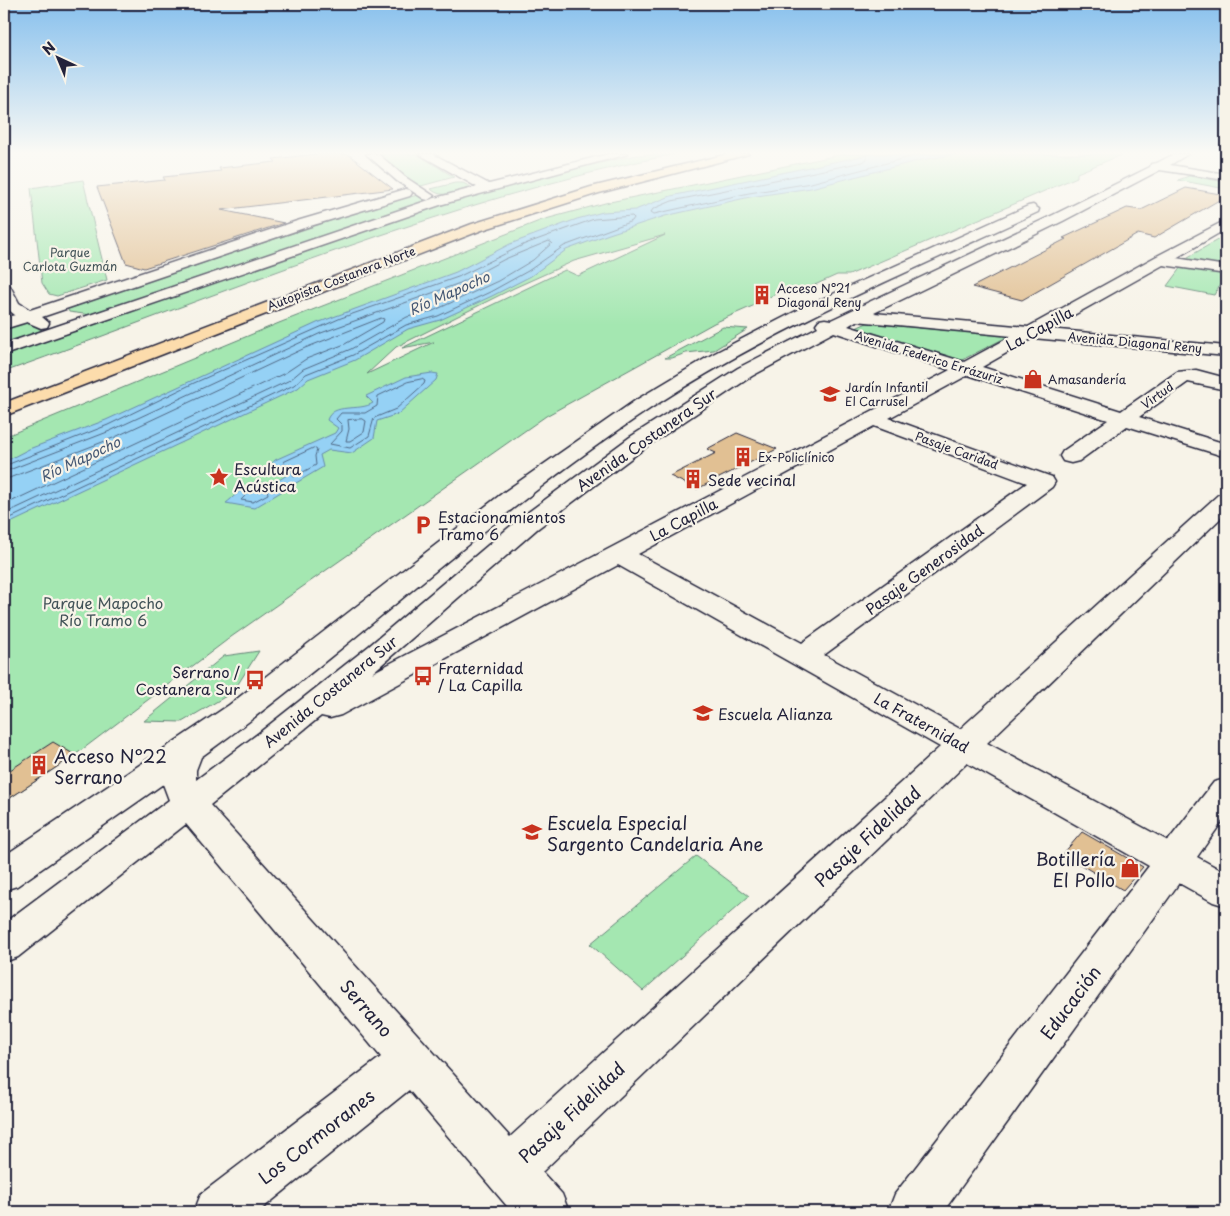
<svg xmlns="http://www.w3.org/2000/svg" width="1230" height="1216" viewBox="0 0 1230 1216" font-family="'Playpen Sans',sans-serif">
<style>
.green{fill:#a4e7b1;stroke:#638476;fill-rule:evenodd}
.water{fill:#95d1f5;stroke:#678bab}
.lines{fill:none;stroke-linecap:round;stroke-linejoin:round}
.shore{stroke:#506885;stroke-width:1}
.building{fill:#e1c093;stroke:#22223b}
.minor-casing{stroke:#22223b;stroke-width:3}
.highway-casing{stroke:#22223b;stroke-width:3}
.minor{fill:#f7f3e8;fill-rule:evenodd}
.highway{fill:#fcdcac;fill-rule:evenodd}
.labels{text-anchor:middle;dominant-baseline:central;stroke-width:4.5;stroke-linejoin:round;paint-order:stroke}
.far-park-label{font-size:12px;fill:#425358;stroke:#f7f3e8}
.far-street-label{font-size:12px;fill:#22223b;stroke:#f7f3e8}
.far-poi-label{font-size:12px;fill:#22223b;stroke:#f7f3e8;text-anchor:start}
.far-water-label{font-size:14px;font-style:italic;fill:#445773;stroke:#f7f3e8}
.street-label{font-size:15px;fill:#22223b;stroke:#f7f3e8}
.poi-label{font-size:15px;fill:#22223b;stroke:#f7f3e8;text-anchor:start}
.park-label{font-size:15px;fill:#425358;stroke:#f7f3e8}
.near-poi-label{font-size:18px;fill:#22223b;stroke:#f7f3e8;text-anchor:start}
.near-street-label{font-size:18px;fill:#22223b;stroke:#f7f3e8}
</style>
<rect width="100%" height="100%" fill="#f7f3e8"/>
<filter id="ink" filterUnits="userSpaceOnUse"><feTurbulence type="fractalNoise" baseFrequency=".02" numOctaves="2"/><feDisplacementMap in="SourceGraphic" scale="10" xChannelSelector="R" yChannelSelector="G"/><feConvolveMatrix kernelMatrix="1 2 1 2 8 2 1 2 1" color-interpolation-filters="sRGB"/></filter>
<g filter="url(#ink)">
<g class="green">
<polygon points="376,154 417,154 454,177 421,186 416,184"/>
<path d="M675,154C444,200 225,293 4,372V354L429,208L540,176L637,155Z"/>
<path d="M844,154H1124L1077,173V177L849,275H837L808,288L784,289L755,305L714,323L546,416L231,637L75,755L4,802V437L279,323L542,220L605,203ZM665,235L578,276L565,270L402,348L434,342L367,374L396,347L514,288L574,261Z"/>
<polygon points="1189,176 1226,182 1226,189 1178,180"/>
<polygon points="83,180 107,280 57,296 49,294 42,283 31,188"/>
<path d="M455,183H463L471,187C459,191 442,200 431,189Z"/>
<polygon points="419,195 431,202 277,251 91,315 69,312 67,308 393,200"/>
<polygon points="1226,235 1226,267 1183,260"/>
<polygon points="1181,267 1226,274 1214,295 1167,286"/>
<polygon points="17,323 29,323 42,330 40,333 4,346 4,326"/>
<polygon points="867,323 1009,336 960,361 856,328"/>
<polygon points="723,327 748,329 714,350 686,353 672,358 665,358"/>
<polygon points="259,651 233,692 182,722 144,721 224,656"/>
<polygon points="696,856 749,896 643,991 590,944"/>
</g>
<g class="water">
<polygon points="872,154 958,154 921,160 811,188 750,197 665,216 609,234 566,250 531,276 492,296 440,320 408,329 355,360 308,379 298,388 4,526 4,462 29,449 106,420 317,323 456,272 510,244 577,219 603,212 635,210 671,196"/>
<path d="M432,373L438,374L436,380L398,414L377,421L374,438L352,453L329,450L320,455L323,467L254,508L226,503C233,498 241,488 249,485C266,480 270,488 288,474L286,471L269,467L275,460L335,433L338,428L327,420C333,402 359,412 373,403L366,396L406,377Z"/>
</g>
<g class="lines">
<g class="shore">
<polyline points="867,154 867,159 863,162 672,201 653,209 651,212 654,214 749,193 811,183 921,154"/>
<polygon points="422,379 425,381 424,384 396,409 374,418 369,436 350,448 330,444 342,431 342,425 336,419 341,413 365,413 377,406 378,396 407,382"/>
<polygon points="363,419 366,421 364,432 350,441 346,441 349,429 348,420"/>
<polygon points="314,448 317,450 315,456 316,465 294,477 291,468 284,465 284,462"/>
<polyline points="4,466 108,425 194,383 341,318 458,277 525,244 594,219 632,216 634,218 632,221 564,246 528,271 490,292 438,316 406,325 353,355 306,374 294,385 4,521"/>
<polyline points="4,472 110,431 321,333 460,283 505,259 549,241 552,243 533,260 498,281 433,311 407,317 351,349 303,369 290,380 4,514"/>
<polyline points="4,480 113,438 305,348 381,318 384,319 383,322 345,344 306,359 285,373 4,505"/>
<polygon points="267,489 268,494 253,502 241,500 251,490"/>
</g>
</g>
<g class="building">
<polygon points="317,154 348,154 393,189 221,210 284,223 144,268 126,263 97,187 165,180 163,177 221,171 219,168 276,162 273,159"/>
<polygon points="1186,188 1226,195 1226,196 1154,238 1138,234 1022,300 972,287 1066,239 1063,238 1127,208 1141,210"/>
<polygon points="737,433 777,449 697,489 670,476 716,453 707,449"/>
<polygon points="53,742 75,755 4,802 4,774"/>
<polygon points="1082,832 1143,867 1123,890 1063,854"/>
</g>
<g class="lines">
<defs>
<g id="minor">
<polygon points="366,154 378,154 405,177 434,196 428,200 424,199 397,181"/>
<polygon points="419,154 433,154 489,184 608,154 628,154 443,204 4,355 4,344 435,198 477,187"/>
<path d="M1174,154H1188L1170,165L1226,174V180L1160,170L1063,221L874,313L1028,327L1155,257L1226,220V229L1176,258L1226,266V274L1163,265L1049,329L1226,346V356L1033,338L982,367L1121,411L1177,372L1196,370L1226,378V390L1188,382L1139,417L1226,444V457L1127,426L1079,461L1071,463L1063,461L1060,456L1063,451L1108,420L968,375L889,418L1052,477L1055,482L1052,487L824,655L960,729L1218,495L1226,493V513L987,743L1168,841L1214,782L1226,779V816L1197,857L1226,873V906L1213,902L1179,883L943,1212H888L895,1194L1149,866L967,763L542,1172L562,1194L569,1212H512L409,1090L258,1212H194L201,1194L381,1057L186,824L18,957L4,962V923L169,800L163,784L17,886L4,890V856L229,705L504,492L636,400L713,354L802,308L1028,206L1033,205L1039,209L1038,212C906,273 773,328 651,408C492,513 355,646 201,757L196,770V780L259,733L369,646L519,519L630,437L738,368L818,327L816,324L819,320L825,319L831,320L1053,215L1150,167L1151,164L1157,163ZM856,321L1012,336L964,362L848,326ZM834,332L950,370L372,673L537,529L646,447L752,376ZM874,426L1027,483L802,643L638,554ZM618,565L940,747L510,1137L210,805L321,716L330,718L341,715Z"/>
<polygon points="406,189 410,190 412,193 410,196 307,227 42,317 49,323 47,327 41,328 27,322 4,329 4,318 15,315 4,306 4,284 10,286 19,303 30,310 297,221"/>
</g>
<polygon id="highway" points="728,154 749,154 599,193 482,230 4,416 4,403 472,224 591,187"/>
</defs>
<use href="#minor" class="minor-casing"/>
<use href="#highway" class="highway-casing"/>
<use href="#minor" class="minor"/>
<use href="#highway" class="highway"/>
</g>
</g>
<linearGradient id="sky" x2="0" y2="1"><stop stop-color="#87c0ed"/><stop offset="0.47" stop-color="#fbfaf5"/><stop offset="1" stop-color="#fbfaf5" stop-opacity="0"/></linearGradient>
<rect width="1230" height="325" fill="url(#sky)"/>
<defs>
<symbol id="building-bare" viewBox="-9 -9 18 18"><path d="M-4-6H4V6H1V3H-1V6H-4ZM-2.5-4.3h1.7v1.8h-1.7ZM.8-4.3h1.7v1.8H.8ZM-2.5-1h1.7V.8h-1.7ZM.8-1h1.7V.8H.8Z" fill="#c8321e" stroke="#f7f3e8" stroke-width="2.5" paint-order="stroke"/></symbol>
<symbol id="shop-bare" viewBox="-9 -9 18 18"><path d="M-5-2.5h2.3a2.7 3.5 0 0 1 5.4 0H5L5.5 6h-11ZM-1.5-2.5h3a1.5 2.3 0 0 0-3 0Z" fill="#c8321e" stroke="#f7f3e8" stroke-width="2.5" paint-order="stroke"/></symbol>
<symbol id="school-bare" viewBox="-9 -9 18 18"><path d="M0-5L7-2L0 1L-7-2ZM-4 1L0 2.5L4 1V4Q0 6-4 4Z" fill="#c8321e" stroke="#f7f3e8" stroke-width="2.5" paint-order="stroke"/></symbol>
<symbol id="sight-bare" viewBox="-9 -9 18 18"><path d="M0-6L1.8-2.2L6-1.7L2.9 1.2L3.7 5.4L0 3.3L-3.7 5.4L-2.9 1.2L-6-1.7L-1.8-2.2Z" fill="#c8321e" stroke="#f7f3e8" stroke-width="2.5" paint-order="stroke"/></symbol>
<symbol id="parking-bare" viewBox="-9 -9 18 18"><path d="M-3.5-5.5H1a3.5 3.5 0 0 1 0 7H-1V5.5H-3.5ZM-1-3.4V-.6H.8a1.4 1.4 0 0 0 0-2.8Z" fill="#c8321e" stroke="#f7f3e8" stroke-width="2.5" paint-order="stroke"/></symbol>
<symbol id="bus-bare" viewBox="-9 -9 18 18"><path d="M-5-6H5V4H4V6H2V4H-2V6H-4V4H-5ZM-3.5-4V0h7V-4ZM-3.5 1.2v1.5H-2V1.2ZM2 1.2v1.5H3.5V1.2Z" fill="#c8321e" stroke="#f7f3e8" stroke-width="2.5" paint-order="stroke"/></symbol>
</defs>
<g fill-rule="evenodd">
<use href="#building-bare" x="748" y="281" width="28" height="28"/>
<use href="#shop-bare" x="1019" y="365" width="28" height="28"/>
<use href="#school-bare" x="816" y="380" width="28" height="28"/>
<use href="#building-bare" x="729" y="443" width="28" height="28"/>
<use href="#sight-bare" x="205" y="463" width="28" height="28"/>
<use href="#building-bare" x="679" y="465" width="28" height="28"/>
<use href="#parking-bare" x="409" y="511" width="28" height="28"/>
<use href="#bus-bare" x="409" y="662" width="28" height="28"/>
<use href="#bus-bare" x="241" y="666" width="28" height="28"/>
<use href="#school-bare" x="689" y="699" width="28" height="28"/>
<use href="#building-bare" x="25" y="751" width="28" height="28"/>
<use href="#school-bare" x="518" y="818" width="28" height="28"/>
<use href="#shop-bare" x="1116" y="854" width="28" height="28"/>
</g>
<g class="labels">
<g class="far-park-label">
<text x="70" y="252">Parque<tspan x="70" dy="14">Carlota Guzmán</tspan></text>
</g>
<g class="far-street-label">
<text transform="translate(341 278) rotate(-21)">Autopista Costanera Norte</text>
<text transform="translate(1135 342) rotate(5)">Avenida Diagonal Reny</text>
<text transform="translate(929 357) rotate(17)">Avenida Federico Errázuriz</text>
<text transform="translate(1157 395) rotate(-35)">Virtud</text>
<text transform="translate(957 450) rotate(20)">Pasaje Caridad</text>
</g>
<g class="far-poi-label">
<text x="777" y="288">Acceso N°21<tspan x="777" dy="14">Diagonal Reny</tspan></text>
<text x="1048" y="379">Amasandería</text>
<text x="845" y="387">Jardín Infantil<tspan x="845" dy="14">El Carrusel</tspan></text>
<text x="758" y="457">Ex-Policlínico</text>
</g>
<g class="far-water-label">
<text transform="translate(449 293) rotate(-24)">Río Mapocho</text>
<text transform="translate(80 459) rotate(-25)">Río Mapocho</text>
</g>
<g class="street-label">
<text transform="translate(1039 328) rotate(-29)">La Capilla</text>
<text transform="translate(646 439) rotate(-35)">Avenida Costanera Sur</text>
<text transform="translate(683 519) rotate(-28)">La Capilla</text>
<text transform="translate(924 569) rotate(-36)">Pasaje Generosidad</text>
<text transform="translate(330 691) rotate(-39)">Avenida Costanera Sur</text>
<text transform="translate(922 722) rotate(29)">La Fraternidad</text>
</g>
<g class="poi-label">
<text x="234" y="468">Escultura<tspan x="234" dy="17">Acústica</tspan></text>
<text x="708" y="479">Sede vecinal</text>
<text x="438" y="516">Estacionamientos<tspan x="438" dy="17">Tramo 6</tspan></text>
<text x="438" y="667">Fraternidad<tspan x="438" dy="17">/ La Capilla</tspan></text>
<text x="240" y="671" text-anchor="end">Serrano /<tspan x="240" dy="17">Costanera Sur</tspan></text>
<text x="718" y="713">Escuela Alianza</text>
</g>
<g class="park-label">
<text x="103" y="602">Parque Mapocho<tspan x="103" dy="17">Río Tramo 6</tspan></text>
</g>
<g class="near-poi-label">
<text x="54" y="755">Acceso N°22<tspan x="54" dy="21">Serrano</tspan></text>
<text x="547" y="822">Escuela Especial<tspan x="547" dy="21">Sargento Candelaria Ane</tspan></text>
<text x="1115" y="858" text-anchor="end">Botillería<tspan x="1115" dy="21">El Pollo</tspan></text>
</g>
<g class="near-street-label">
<text transform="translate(867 836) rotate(-43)">Pasaje Fidelidad</text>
<text transform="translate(1070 1002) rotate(-53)">Educación</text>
<text transform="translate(367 1008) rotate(49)">Serrano</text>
<text transform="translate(571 1112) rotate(-43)">Pasaje Fidelidad</text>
<text transform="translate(316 1136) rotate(-38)">Los Cormoranes</text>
</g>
</g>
<rect width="1230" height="1216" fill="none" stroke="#f7f3e8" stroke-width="20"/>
<rect x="10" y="10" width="1210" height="1196" fill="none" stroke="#22223b" stroke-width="2" filter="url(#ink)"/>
<g transform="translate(58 58) rotate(316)" stroke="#f7f3e8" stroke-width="4" paint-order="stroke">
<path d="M0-4L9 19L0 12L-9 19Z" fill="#22223b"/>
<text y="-8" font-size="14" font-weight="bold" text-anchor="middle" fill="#22223b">N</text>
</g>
</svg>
